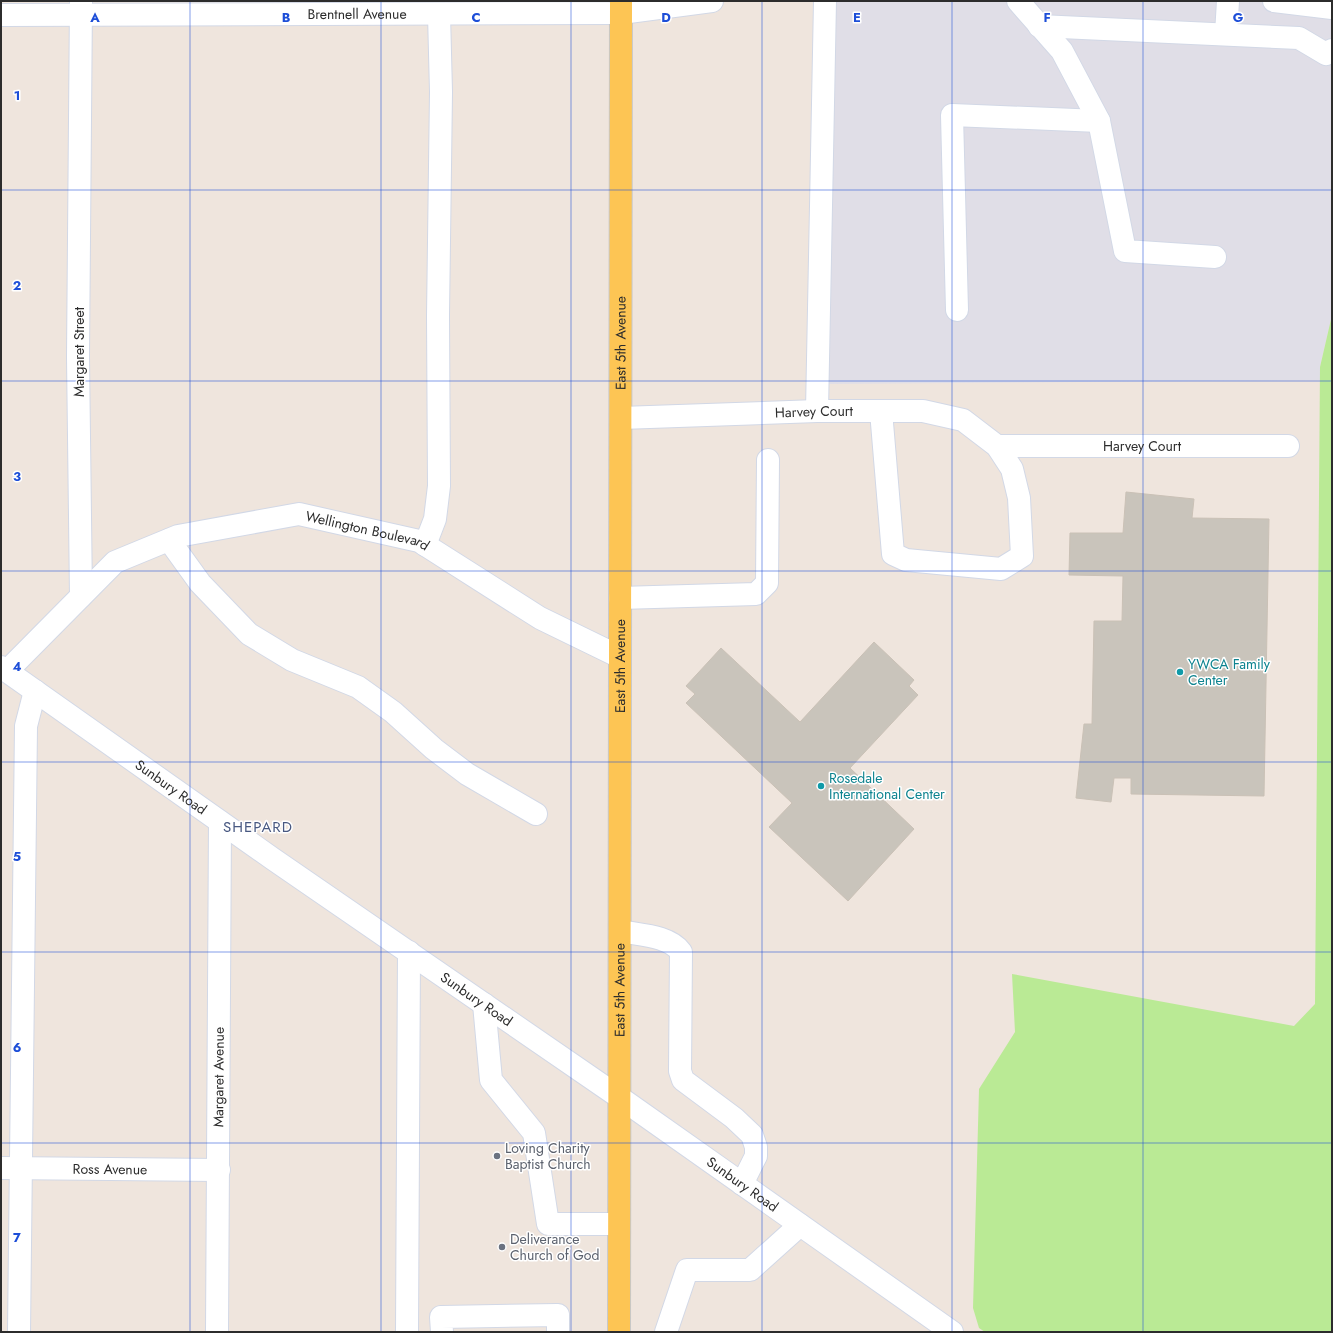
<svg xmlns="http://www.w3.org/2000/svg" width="1333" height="1333" viewBox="0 0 1333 1333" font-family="Jost,sans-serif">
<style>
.industrial{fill:#e0dee7}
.green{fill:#baea95}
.building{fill:#c9c4bb;stroke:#cac1b6}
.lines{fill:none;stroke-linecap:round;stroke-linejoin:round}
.minor-casing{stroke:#d2d8e6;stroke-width:24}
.major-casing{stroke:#c8c8c8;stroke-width:24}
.minor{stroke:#fff;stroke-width:22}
.major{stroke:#fdc554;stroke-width:22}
.grid{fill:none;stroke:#1d4ed8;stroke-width:1;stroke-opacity:0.55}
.culture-dot{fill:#0f9aa8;stroke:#fff;stroke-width:1.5}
.worship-dot{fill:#6b7280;stroke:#fff;stroke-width:1.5}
.labels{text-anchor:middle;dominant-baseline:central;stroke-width:3;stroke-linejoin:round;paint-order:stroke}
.street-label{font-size:14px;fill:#2c2c2c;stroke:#fff}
.culture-label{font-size:14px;fill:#0d838f;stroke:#fff;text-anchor:start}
.worship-label{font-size:14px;fill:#5b616d;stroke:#fff;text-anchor:start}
.neighbourhood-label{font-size:15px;letter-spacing:1px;fill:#485881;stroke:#fff}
.grid-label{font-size:13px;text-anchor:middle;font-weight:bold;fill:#1d4ed8;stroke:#fff;stroke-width:3;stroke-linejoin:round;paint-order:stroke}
</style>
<rect width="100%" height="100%" fill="#efe5dd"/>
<polygon class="industrial" points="825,1 1332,1 1332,315 1320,367 1320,380 822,384"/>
<polygon class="green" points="1332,315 1332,1332 985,1332 979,1328 973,1308 979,1089 1015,1032 1012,974 1294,1026 1315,1004 1320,367"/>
<g class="building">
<polygon points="1126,492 1194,499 1192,518 1269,519 1264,796 1131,794 1131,778 1114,778 1111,802 1076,798 1084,724 1092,724 1094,621 1122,621 1123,576 1069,575 1070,533 1123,533"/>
<polygon points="874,642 914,680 909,686 918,695 850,768 914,829 848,901 769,827 792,803 686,703 695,694 686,686 721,648 800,722"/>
</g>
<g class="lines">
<defs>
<g id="minor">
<polyline points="1018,1 1062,51 1099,121 1125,251 1215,257"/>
<polyline points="1274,1 1332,8"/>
<path id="s1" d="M1,15L621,13L712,1"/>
<polyline points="1039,26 1299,38 1326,54 1332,50"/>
<polyline points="1226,34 1228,1"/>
<polyline points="957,310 952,115 1099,121"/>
<polyline points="817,411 825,1"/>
<path id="s2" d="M621,418L817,411H923L963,420L997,446L1012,469L1019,498L1022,556L1001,569L906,560L893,554L881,411"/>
<path id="s3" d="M997,446H1288"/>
<polyline points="169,540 200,583 249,634 292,660 358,687 393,712 434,749 467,774 536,814"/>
<polyline points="425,545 435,519 439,486 438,316 441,92 439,14"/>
<polyline points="81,596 78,357 81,1"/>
<polyline points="620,598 756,594 767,583 768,460"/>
<path id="s4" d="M1,667L273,859L619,1097L952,1332"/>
<path id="s5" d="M7,671L115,562L178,536L299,514L419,541L540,618L620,657"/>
<path d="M620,931C638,935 669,935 681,952L680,1071L683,1080L734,1118L752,1135L756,1147V1156L742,1184"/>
<polyline points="484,1004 491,1080 534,1133 548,1224 619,1224"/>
<path id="s6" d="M1,1168L219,1170"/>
<polyline points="19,1332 26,726 35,691"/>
<path id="s7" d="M217,1332L220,822"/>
<polyline points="407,1332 409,952"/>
<polyline points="442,1332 441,1317 558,1315 558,1332"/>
<polyline points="666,1332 687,1270 750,1270 800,1225"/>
</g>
<g id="major">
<path id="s8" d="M619,1332L621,1"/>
</g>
</defs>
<use href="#minor" class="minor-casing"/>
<use href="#major" class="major-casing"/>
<use href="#minor" class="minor"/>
<use href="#major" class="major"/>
</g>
<path class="grid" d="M190,1V1332M381,1V1332M571,1V1332M762,1V1332M952,1V1332M1143,1V1332M1,190H1332M1,381H1332M1,571H1332M1,762H1332M1,952H1332M1,1143H1332"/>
<g class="culture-dot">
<circle cx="1180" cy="672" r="4"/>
<circle cx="821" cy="786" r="4"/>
</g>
<g class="worship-dot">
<circle cx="497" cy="1156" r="4"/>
<circle cx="502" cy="1247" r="4"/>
</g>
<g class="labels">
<g class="street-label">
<text stroke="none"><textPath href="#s1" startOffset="356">Brentnell Avenue</textPath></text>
<text stroke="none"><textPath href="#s8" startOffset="989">East 5th Avenue</textPath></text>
<text transform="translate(79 352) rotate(-90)">Margaret Street</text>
<text stroke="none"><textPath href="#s2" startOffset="193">Harvey Court</textPath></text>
<text stroke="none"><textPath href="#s3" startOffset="145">Harvey Court</textPath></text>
<text stroke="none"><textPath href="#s5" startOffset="415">Wellington Boulevard</textPath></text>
<text stroke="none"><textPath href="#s8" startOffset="666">East 5th Avenue</textPath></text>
<text stroke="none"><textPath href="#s4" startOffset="208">Sunbury Road</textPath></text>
<text stroke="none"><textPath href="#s8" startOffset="342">East 5th Avenue</textPath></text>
<text stroke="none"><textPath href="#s4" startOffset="580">Sunbury Road</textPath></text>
<text stroke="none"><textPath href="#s7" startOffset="255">Margaret Avenue</textPath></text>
<text stroke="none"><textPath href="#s6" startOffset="109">Ross Avenue</textPath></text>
<text stroke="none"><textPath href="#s4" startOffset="904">Sunbury Road</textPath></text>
</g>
<g class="culture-label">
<text x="1188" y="664">YWCA Family<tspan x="1188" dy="16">Center</tspan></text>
<text x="829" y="778">Rosedale<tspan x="829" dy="16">International Center</tspan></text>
</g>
<g class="worship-label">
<text x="505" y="1148">Loving Charity<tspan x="505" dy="16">Baptist Church</tspan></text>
<text x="510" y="1239">Deliverance<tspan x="510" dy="16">Church of God</tspan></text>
</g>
<g class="neighbourhood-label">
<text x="258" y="827">SHEPARD</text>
</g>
</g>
<g class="grid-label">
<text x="95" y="22">A</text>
<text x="286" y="22">B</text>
<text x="476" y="22">C</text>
<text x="666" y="22">D</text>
<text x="857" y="22">E</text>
<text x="1047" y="22">F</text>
<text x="1238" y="22">G</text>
<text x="17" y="100">1</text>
<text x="17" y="290">2</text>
<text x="17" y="481">3</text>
<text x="17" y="671">4</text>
<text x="17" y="861">5</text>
<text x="17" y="1052">6</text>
<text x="17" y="1242">7</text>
</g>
<rect width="1333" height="1333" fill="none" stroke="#2c2c2c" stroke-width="4"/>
</svg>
